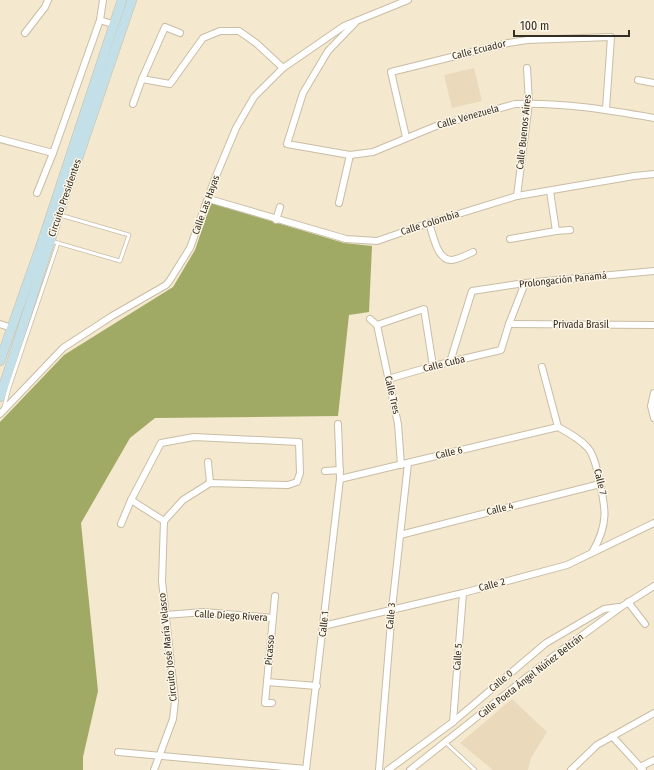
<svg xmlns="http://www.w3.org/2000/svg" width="654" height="770" viewBox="0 0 654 770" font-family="'Fira Sans Condensed',sans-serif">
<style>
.built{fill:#eadabb}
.forest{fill:#a0aa65}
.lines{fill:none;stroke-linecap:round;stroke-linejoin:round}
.service-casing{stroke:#c9bda5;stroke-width:4.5}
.minor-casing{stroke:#c9bda5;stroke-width:8}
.secondary-casing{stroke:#c9bda5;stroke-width:10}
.service{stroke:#fff;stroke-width:3}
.minor{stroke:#fff;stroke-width:6}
.secondary{stroke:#c3dfe8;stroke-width:9}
.labels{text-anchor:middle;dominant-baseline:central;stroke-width:3;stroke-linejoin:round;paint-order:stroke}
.street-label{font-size:10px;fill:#342f25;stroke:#fdf5e6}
</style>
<rect width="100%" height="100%" fill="#f4e8ce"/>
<g class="built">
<polygon points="474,68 482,101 452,108 444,75"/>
<polygon points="512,699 547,732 531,758 528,770 493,770 460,743"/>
</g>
<polygon class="forest" points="211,203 344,243 372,246 369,312 349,315 338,416 155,418 130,438 81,523 98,691 83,757 83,770 0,770 0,422 64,355 173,287 195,250"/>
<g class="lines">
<defs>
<g id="service">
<polyline points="51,241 120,261 129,235 60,215"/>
<polyline points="4,407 9,388 58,243"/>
<polyline points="446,743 475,770"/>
</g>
<g id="minor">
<polyline points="103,0 100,20 115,25"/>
<path d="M355,23L328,51L303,93L287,144L350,155L373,152L436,126L515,104C561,102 609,110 654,118"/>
<polyline points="25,33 45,7 48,0"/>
<polyline points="142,79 170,84 203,38 220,31 239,31 256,43 283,68"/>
<polyline points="638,80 654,83"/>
<polyline points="133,104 142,79 165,27 180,33"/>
<polyline points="406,137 391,72 508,43 527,40 611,37 606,109"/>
<polyline points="0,139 53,153"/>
<polyline points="550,191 556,231"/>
<polyline points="37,193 53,153 100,20"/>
<polyline points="517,196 529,103 527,68"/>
<polyline points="209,199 346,239 377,241 429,223 517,196 634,176 654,174"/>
<polyline points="339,203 350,155"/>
<polyline points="276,220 280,207"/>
<path d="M429,223C433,234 437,261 452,260C459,259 467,255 473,252"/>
<polyline points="510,239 556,231 570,230"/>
<polyline points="370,319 377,325"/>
<polyline points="0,324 12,328"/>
<polyline points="509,324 654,325"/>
<polyline points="377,325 398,424 401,465"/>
<polyline points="377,325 424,309 433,366"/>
<polyline points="450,362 472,291 525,283 654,271"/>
<polyline points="542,367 558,427"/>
<polyline points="388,379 433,366 501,350 509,324 525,283"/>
<polyline points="654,393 651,406 654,418"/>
<polyline points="0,414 63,348 112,316 166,285 170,280 190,248 214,181 236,128 254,97 283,68 344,26 408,0"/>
<path d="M558,427C569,433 580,439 588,448C594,455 596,466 598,474C605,506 610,521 593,551"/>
<polyline points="208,462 210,483"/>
<polyline points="325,471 340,470"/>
<polyline points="340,479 558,427"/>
<polyline points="131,500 164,521"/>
<polyline points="121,524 131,500 161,443 194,437 299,442 300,473 297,482 288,485 210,483 183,500 164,521 162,581 175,701 173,719 154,770"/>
<polyline points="400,535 600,484"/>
<polyline points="628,602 645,624"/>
<polyline points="165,615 204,612 273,618"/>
<polyline points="323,626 463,593 567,565 654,523"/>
<polyline points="267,682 317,686"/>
<polyline points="272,703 265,703 275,596"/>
<polyline points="453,722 463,593"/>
<polyline points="612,736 643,770"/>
<polyline points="118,752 306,769"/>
<polyline points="640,767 654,760"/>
<polyline points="306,770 340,479 338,424"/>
<polyline points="379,770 392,609 408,463"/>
<polyline points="388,770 453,722 546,643 604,609 619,607"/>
<polyline points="410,770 551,658 621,607 654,586"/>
<polyline points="571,770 597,745 654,713"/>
</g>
<g id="secondary">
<polyline points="0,361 43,239 122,0"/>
<polyline points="0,397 59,214 132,0"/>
</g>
</defs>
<use href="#service" class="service-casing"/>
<use href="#minor" class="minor-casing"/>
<use href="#secondary" class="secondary-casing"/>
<use href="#service" class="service"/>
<use href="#minor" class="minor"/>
<use href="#secondary" class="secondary"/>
</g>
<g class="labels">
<g class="street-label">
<text transform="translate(479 50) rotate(-14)">Calle Ecuador</text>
<text transform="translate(468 117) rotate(-16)">Calle Venezuela</text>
<text transform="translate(524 132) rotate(-84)">Calle Buenos Aires</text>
<text transform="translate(65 198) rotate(-71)">Circuito Presidentes</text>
<text transform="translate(206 205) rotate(-70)">Calle Las Hayas</text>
<text transform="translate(430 223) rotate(-18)">Calle Colombia</text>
<text transform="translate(563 280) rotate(-6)">Prolongación Panamá</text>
<text x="581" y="325">Privada Brasil</text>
<text transform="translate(444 364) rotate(-14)">Calle Cuba</text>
<text transform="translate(392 395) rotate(77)">Calle Tres</text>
<text transform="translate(449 453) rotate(-13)">Calle 6</text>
<text transform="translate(600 482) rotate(77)">Calle 7</text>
<text transform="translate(500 509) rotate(-14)">Calle 4</text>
<text transform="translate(492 585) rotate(-15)">Calle 2</text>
<text transform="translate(231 616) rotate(3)">Calle Diego Rivera</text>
<text transform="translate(391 616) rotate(-85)">Calle 3</text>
<text transform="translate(324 624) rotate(-84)">Calle 1</text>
<text transform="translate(168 647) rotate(-96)">Circuito José María Velasco</text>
<text transform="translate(270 650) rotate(-85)">Picasso</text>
<text transform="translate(458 657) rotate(-86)">Calle 5</text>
<text transform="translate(531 676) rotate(-38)">Calle Poeta Ángel Núñez Beltrán</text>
<text transform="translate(501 681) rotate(-40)">Calle 0</text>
</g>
</g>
<path d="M514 30v6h115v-6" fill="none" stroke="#342f25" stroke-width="2"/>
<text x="520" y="30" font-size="12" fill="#342f25" stroke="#fdf5e6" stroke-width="3" paint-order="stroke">100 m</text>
</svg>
